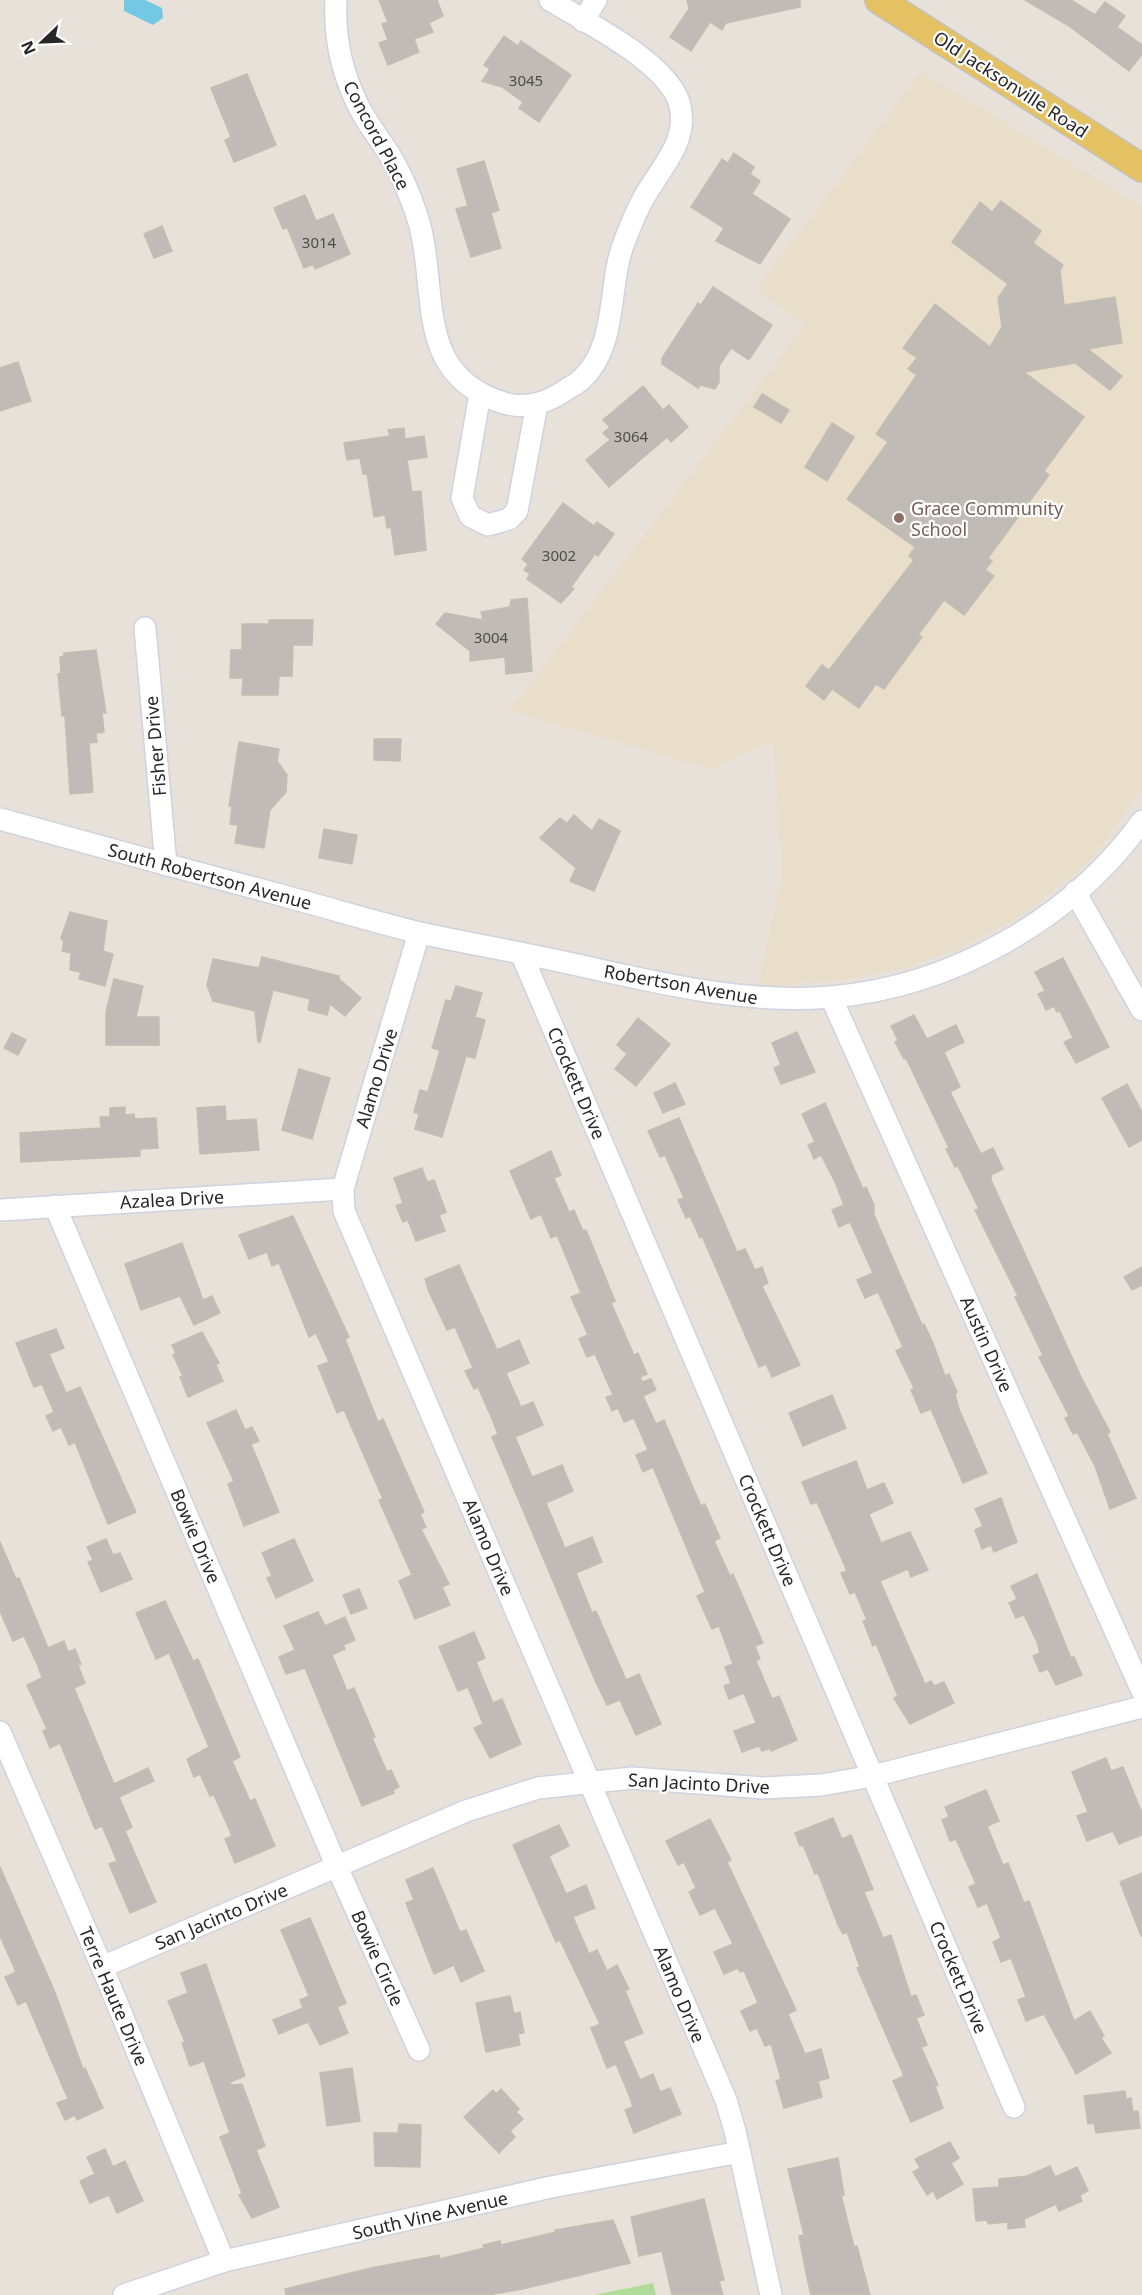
<svg xmlns="http://www.w3.org/2000/svg" width="1142" height="2295" viewBox="0 0 1142 2295" font-family="'Noto Sans',sans-serif">
<style>
.education{fill:#e9dec9}
.green{fill:#b1db99}
.water{fill:#73c8e3}
.building{fill:#c1bbb6;stroke:#c3bdb3;stroke-width:1.5}
.lines{fill:none;stroke-linecap:round;stroke-linejoin:round}
.minor-casing{stroke:#cfd2df;stroke-width:24}
.major-casing{stroke:#c3c3c3;stroke-width:30}
.minor{stroke:#fff;stroke-width:21}
.major{stroke:#e4c263;stroke-width:27}
.education-dot{fill:#8d6e63;stroke:#fff;stroke-width:2}
.labels{text-anchor:middle;dominant-baseline:central;stroke-width:4.5;stroke-linejoin:round;paint-order:stroke}
.number-label{font-size:15px;fill:#4e4c4b}
.street-label{font-size:18px;fill:#272727;stroke:#fff}
.education-label{font-size:18px;fill:#785e54;stroke:#fff;text-anchor:start}
</style>
<rect width="100%" height="100%" fill="#e8e1d9"/>
<polygon class="education" points="921,71 1142,207 1142,790 1094,856 1047,896 1010,922 953,951 899,969 849,979 758,987 782,873 773,740 713,769 509,711 805,325 756,289"/>
<polygon class="green" points="653,2283 656,2295 594,2295"/>
<polygon class="water" points="124,0 145,0 162,8 163,18 153,25 124,11"/>
<g class="building">
<polygon points="379,0 437,0 443,16 429,23 433,32 414,39 419,52 388,65 379,43 388,40 382,24 388,22"/>
<polygon points="687,0 800,0 800,7 726,23 722,30 710,22 691,51 670,37 689,9"/>
<polygon points="1025,0 1071,0 1095,15 1105,2 1125,16 1117,27 1142,45 1142,54 1129,71 1069,26"/>
<polygon points="504,36 518,46 521,41 571,75 539,122 519,108 523,102 502,87 482,81 490,69 484,65"/>
<polygon points="247,74 276,145 234,162 225,140 231,137 211,88"/>
<polygon points="734,153 754,167 750,174 760,181 752,194 790,219 760,264 716,241 724,228 691,207 722,159 728,163"/>
<polygon points="484,161 499,210 491,213 501,248 471,257 456,209 468,206 457,169"/>
<polygon points="305,195 316,221 333,214 350,254 315,269 313,264 304,268 287,227 283,229 274,208"/>
<polygon points="1001,201 1041,231 1033,243 1063,265 1060,270 1064,305 1115,297 1122,343 1088,349 1122,376 1110,390 1075,363 1024,372 1084,417 1044,471 1049,475 988,558 992,561 985,570 994,576 964,615 944,600 918,635 922,637 884,689 876,684 859,708 832,689 824,700 806,686 822,665 829,670 914,560 909,556 915,547 847,499 888,442 876,434 917,375 908,369 917,358 903,348 935,304 990,347 1002,327 998,298 1008,284 952,242 980,202 992,212"/>
<polygon points="162,226 172,251 154,258 144,234"/>
<polygon points="713,287 772,325 749,360 731,348 719,366 719,382 715,389 700,385 698,388 662,364 662,358 698,303 701,305"/>
<polygon points="18,362 31,401 0,411 0,368"/>
<polygon points="643,386 663,410 669,405 688,427 671,442 667,437 609,487 586,460 610,440 603,433 610,427 603,420"/>
<polygon points="762,394 789,410 781,423 754,407"/>
<polygon points="832,423 854,437 827,481 805,467"/>
<polygon points="404,428 405,439 424,436 427,457 407,460 412,492 421,491 426,550 395,555 391,527 387,528 385,515 374,517 367,474 363,474 360,458 347,460 344,443 390,436 388,430"/>
<polygon points="563,503 594,526 597,522 614,534 598,556 595,554 571,587 574,589 561,603 527,579 530,574 524,570 528,564 522,559"/>
<polygon points="527,598 532,671 506,674 505,657 470,661 470,651 436,624 445,613 483,620 481,612 510,607 511,600"/>
<polygon points="269,620 313,620 312,645 293,645 292,676 279,676 278,695 242,695 243,678 230,678 231,650 242,650 242,624 269,624"/>
<polygon points="96,650 106,713 102,713 104,732 96,733 97,742 89,743 93,792 70,794 65,716 62,716 58,674 61,673 60,657 64,656 64,653"/>
<polygon points="374,739 401,739 400,761 374,760"/>
<polygon points="239,742 279,749 277,761 287,775 286,792 270,810 264,848 235,843 238,825 230,824 232,806 229,806"/>
<polygon points="574,815 592,831 599,819 620,831 594,891 570,881 576,868 540,838 560,818 567,823"/>
<polygon points="324,829 357,835 352,864 319,858"/>
<polygon points="70,912 107,921 103,951 113,954 105,986 79,979 81,972 70,970 71,953 62,951 64,942 61,938"/>
<polygon points="262,957 339,976 339,979 361,998 345,1016 330,1004 327,1015 308,1010 310,999 273,990 260,1042 258,1042 255,1011 213,1001 207,985 213,959 259,968"/>
<polygon points="1063,958 1109,1047 1076,1063 1064,1042 1073,1038 1060,1011 1057,1012 1054,1006 1046,1010 1038,994 1045,991 1035,972"/>
<polygon points="114,979 143,986 136,1017 159,1017 159,1045 106,1045 106,1012"/>
<polygon points="456,986 482,993 475,1017 485,1020 475,1058 466,1056 442,1137 415,1129 419,1114 414,1112 420,1090 428,1092 440,1050 432,1048 446,1000 451,1001"/>
<polygon points="914,1015 927,1039 956,1025 964,1042 944,1052 960,1087 950,1092 981,1154 993,1148 1003,1169 991,1175 991,1180 1082,1379 1110,1432 1107,1434 1136,1498 1110,1509 1095,1466 1077,1432 1073,1434 1065,1418 1069,1416 1039,1357 1043,1355 1015,1297 1018,1296 975,1210 979,1209 958,1166 955,1167 946,1149 949,1148 906,1058 904,1059 895,1042 898,1040 891,1026"/>
<polygon points="638,1018 670,1044 636,1086 615,1069 627,1054 617,1045"/>
<polygon points="797,1032 815,1072 781,1084 774,1068 781,1065 772,1043"/>
<polygon points="12,1033 26,1040 18,1055 4,1048"/>
<polygon points="299,1069 330,1078 312,1139 282,1130"/>
<polygon points="675,1083 685,1104 663,1113 654,1093"/>
<polygon points="1127,1084 1142,1112 1142,1140 1129,1147 1102,1098"/>
<polygon points="825,1103 863,1189 866,1187 874,1205 874,1215 922,1325 924,1324 933,1343 945,1376 949,1374 957,1392 955,1394 959,1409 987,1473 963,1483 931,1409 921,1413 911,1390 914,1388 896,1351 903,1347 878,1292 865,1298 857,1280 873,1273 850,1222 839,1227 832,1210 844,1205 835,1182 821,1155 814,1159 808,1145 815,1142 802,1114"/>
<polygon points="225,1106 226,1121 256,1119 259,1150 200,1154 197,1108"/>
<polygon points="125,1107 125,1115 134,1114 135,1119 156,1118 158,1148 140,1149 140,1156 21,1162 20,1133 101,1128 100,1117 110,1117 110,1108"/>
<polygon points="679,1118 737,1252 745,1249 755,1270 762,1267 768,1283 762,1286 800,1365 772,1377 766,1364 759,1367 702,1236 700,1238 690,1216 686,1218 678,1200 684,1198 665,1155 660,1157 648,1131"/>
<polygon points="551,1151 561,1175 554,1178 569,1212 574,1210 583,1231 586,1230 615,1301 611,1303 634,1355 638,1353 647,1374 640,1377 642,1382 651,1379 656,1390 643,1396 656,1424 664,1420 701,1506 705,1504 720,1538 714,1541 730,1576 733,1574 763,1643 755,1646 760,1659 756,1661 772,1699 779,1696 797,1740 771,1751 771,1748 762,1751 759,1746 742,1752 734,1731 756,1723 744,1693 729,1699 724,1686 731,1683 725,1667 733,1664 719,1626 712,1629 697,1596 705,1592 653,1467 643,1472 636,1455 648,1450 634,1418 624,1422 618,1408 612,1411 606,1397 613,1395 595,1354 587,1357 579,1339 588,1335 571,1297 581,1293 557,1235 551,1238 541,1214 531,1219 510,1171"/>
<polygon points="422,1168 427,1182 434,1180 446,1212 439,1215 445,1231 416,1241 408,1220 403,1222 396,1206 403,1203 394,1178"/>
<polygon points="293,1216 349,1337 345,1339 378,1422 383,1419 424,1512 420,1514 426,1527 421,1529 449,1584 442,1587 450,1605 415,1619 399,1581 412,1575 379,1500 383,1499 344,1410 337,1413 318,1366 329,1362 316,1333 309,1337 279,1263 272,1266 267,1252 249,1259 239,1235"/>
<polygon points="182,1243 203,1300 212,1296 220,1313 194,1325 180,1296 141,1310 125,1264"/>
<polygon points="459,1265 497,1350 519,1340 529,1363 506,1373 521,1407 533,1402 543,1425 515,1437 532,1477 562,1465 573,1491 546,1503 565,1548 592,1537 602,1562 576,1573 592,1613 596,1611 626,1680 639,1674 661,1724 636,1735 620,1700 607,1705 594,1678 492,1437 498,1434 492,1419 478,1387 474,1389 465,1371 473,1368 455,1327 447,1330 429,1292 425,1279"/>
<polygon points="1142,1267 1142,1285 1132,1290 1124,1277"/>
<polygon points="56,1329 64,1348 49,1354 66,1393 80,1387 136,1512 108,1524 75,1442 69,1445 61,1427 53,1431 46,1416 54,1412 42,1384 34,1387 16,1343"/>
<polygon points="202,1332 219,1363 216,1365 223,1381 188,1397 180,1377 183,1376 173,1355 176,1353 172,1345"/>
<polygon points="832,1395 846,1428 803,1446 789,1413"/>
<polygon points="236,1410 245,1430 252,1427 259,1441 251,1444 279,1512 244,1526 228,1484 234,1481 207,1423"/>
<polygon points="856,1461 867,1490 884,1483 893,1503 869,1514 881,1543 910,1532 928,1570 911,1577 908,1569 880,1581 925,1684 931,1681 934,1686 944,1682 954,1703 910,1724 894,1698 898,1696 876,1644 873,1646 863,1621 867,1620 855,1592 850,1594 841,1573 847,1571 817,1502 811,1504 802,1482"/>
<polygon points="1001,1498 1017,1542 994,1552 991,1545 982,1549 975,1530 983,1526 975,1509"/>
<polygon points="106,1539 113,1555 120,1553 132,1579 101,1592 88,1562 93,1560 87,1547"/>
<polygon points="294,1539 313,1581 276,1598 267,1578 272,1576 262,1553"/>
<polygon points="0,1542 16,1579 19,1578 48,1648 64,1641 68,1652 75,1649 81,1664 78,1665 85,1683 74,1688 114,1784 148,1768 154,1781 119,1797 132,1827 125,1831 156,1902 130,1913 109,1864 117,1861 102,1826 95,1829 60,1743 50,1748 43,1731 47,1729 27,1685 42,1678 38,1666 24,1636 13,1641 0,1611"/>
<polygon points="1037,1574 1071,1658 1074,1657 1082,1675 1056,1685 1048,1669 1040,1672 1033,1656 1040,1653 1037,1642 1024,1615 1016,1618 1009,1603 1017,1599 1011,1586"/>
<polygon points="359,1589 367,1608 351,1614 343,1595"/>
<polygon points="165,1601 193,1661 198,1659 240,1757 232,1761 250,1801 255,1799 275,1846 235,1863 225,1839 232,1836 214,1795 210,1796 200,1774 194,1777 187,1759 209,1747 169,1653 156,1659 136,1613"/>
<polygon points="318,1612 325,1626 345,1617 355,1640 343,1645 345,1649 332,1655 347,1691 354,1688 375,1737 372,1738 387,1772 391,1770 399,1787 393,1790 394,1793 362,1806 305,1668 286,1674 279,1657 295,1650 284,1626"/>
<polygon points="474,1632 485,1658 476,1662 493,1703 502,1699 521,1744 490,1758 474,1728 483,1724 468,1687 458,1691 439,1647"/>
<polygon points="1106,1758 1111,1771 1123,1767 1142,1813 1142,1835 1119,1844 1113,1831 1087,1841 1077,1816 1088,1812 1072,1772"/>
<polygon points="986,1790 999,1821 987,1826 1003,1865 1008,1863 1024,1903 1029,1901 1074,2021 1090,2011 1104,2036 1101,2038 1111,2053 1076,2074 1044,2014 1026,2021 1018,2000 1026,1997 1011,1958 1001,1962 993,1942 1001,1938 987,1903 978,1907 969,1887 976,1884 956,1839 950,1841 942,1820 949,1817 945,1807"/>
<polygon points="833,1818 842,1839 851,1835 873,1889 864,1892 883,1938 891,1935 911,1997 916,1995 924,2015 916,2018 927,2045 921,2047 938,2085 935,2086 943,2108 911,2122 893,2081 904,2076 857,1968 860,1967 847,1932 843,1934 838,1925 818,1873 815,1874 803,1845 800,1846 795,1833"/>
<polygon points="710,1819 731,1860 727,1862 796,2010 788,2014 805,2054 821,2049 829,2078 818,2081 822,2097 784,2108 776,2081 781,2079 771,2044 765,2046 757,2028 750,2031 741,2011 758,2003 744,1971 740,1972 738,1968 724,1974 714,1952 733,1944 715,1908 700,1915 689,1892 696,1888 684,1862 678,1865 666,1841"/>
<polygon points="559,1825 569,1846 549,1856 566,1894 586,1885 595,1908 573,1917 589,1954 597,1950 607,1971 617,1965 629,1989 625,1991 643,2033 623,2041 640,2080 653,2074 660,2092 670,2088 681,2114 634,2133 625,2110 633,2107 629,2095 616,2064 607,2068 591,2028 600,2024 560,1940 556,1942 513,1845"/>
<polygon points="0,1867 54,1990 83,2069 85,2068 103,2108 77,2120 75,2115 65,2120 57,2103 68,2099 26,2001 18,2005 5,1977 16,1972 0,1936"/>
<polygon points="433,1868 460,1932 466,1930 484,1971 461,1982 454,1965 434,1974 406,1903 414,1900 406,1880"/>
<polygon points="1142,1873 1142,1936 1141,1936 1120,1882"/>
<polygon points="310,1918 346,2003 337,2007 348,2033 320,2045 308,2022 279,2034 273,2020 303,2008 300,2000 309,1996 281,1930"/>
<polygon points="206,1964 245,2076 230,2082 231,2085 242,2084 265,2146 256,2150 279,2207 252,2218 239,2195 242,2193 220,2137 230,2133 204,2061 190,2066 182,2043 185,2042 168,2001 188,1993 181,1973"/>
<polygon points="510,1996 514,2014 520,2012 524,2033 518,2034 520,2045 486,2052 476,2003"/>
<polygon points="352,2068 360,2121 327,2126 320,2073"/>
<polygon points="501,2089 519,2109 516,2112 523,2119 510,2131 515,2137 499,2153 464,2117 493,2090 496,2094"/>
<polygon points="1125,2091 1126,2099 1131,2098 1133,2112 1138,2111 1140,2128 1096,2133 1094,2123 1088,2124 1084,2096"/>
<polygon points="399,2124 421,2125 420,2167 375,2166 374,2133 398,2133"/>
<polygon points="950,2142 959,2158 951,2163 963,2184 937,2199 933,2191 927,2195 913,2172 920,2168 915,2159"/>
<polygon points="105,2149 113,2167 125,2161 143,2201 117,2213 109,2195 90,2203 80,2181 95,2174 87,2157"/>
<polygon points="838,2158 844,2195 841,2195 854,2247 857,2246 870,2295 811,2295 806,2273 799,2236 804,2235 788,2169"/>
<polygon points="1050,2166 1055,2177 1077,2167 1088,2191 1080,2195 1082,2201 1059,2211 1056,2204 1024,2219 1025,2227 1008,2229 1008,2222 988,2224 987,2220 976,2221 973,2189 999,2187 999,2179 1027,2176"/>
<polygon points="704,2199 724,2280 719,2281 723,2295 672,2295 662,2251 639,2256 631,2217"/>
<polygon points="613,2220 630,2263 523,2289 488,2295 286,2295 285,2289 371,2268 439,2255 440,2259 484,2248 483,2245 500,2241 501,2245 556,2232 555,2230"/>
</g>
<g class="lines">
<defs>
<g id="minor">
<path d="M336,0C334,36 341,70 357,103C367,126 386,145 397,168C404,181 410,196 415,210C442,284 408,373 504,403C523,409 544,404 561,393C568,388 577,384 582,379C619,344 607,283 625,240C631,224 637,209 646,194C663,165 690,139 679,102C665,61 587,23 550,0"/>
<polyline points="583,21 596,0"/>
<polyline points="480,394 462,498 470,516 488,525 509,519 517,511 537,404"/>
<polyline points="145,628 166,865"/>
<path d="M0,819C95,845 189,871 284,896C329,908 375,922 420,933C466,943 513,951 559,961C649,980 738,1005 831,997C951,987 1072,919 1142,821"/>
<polyline points="1075,892 1142,1010"/>
<polyline points="419,933 347,1175 343,1189 344,1211 726,2100 735,2131 771,2295"/>
<polyline points="521,953 1014,2107"/>
<polyline points="831,997 1142,1691"/>
<polyline points="55,1206 337,1867 419,2050"/>
<polyline points="0,1210 343,1189"/>
<polyline points="0,1732 102,1967 224,2261"/>
<polyline points="102,1967 466,1811 538,1788 632,1778 764,1788 821,1785 873,1776 1142,1707"/>
<polyline points="124,2295 224,2261 551,2187 740,2152"/>
</g>
<polyline id="major" points="879,0 1142,168"/>
</defs>
<use href="#minor" class="minor-casing"/>
<use href="#major" class="major-casing"/>
<use href="#minor" class="minor"/>
<use href="#major" class="major"/>
</g>
<circle class="education-dot" cx="899" cy="518" r="6"/>
<g class="labels">
<g class="number-label">
<text x="526" y="80">3045</text>
<text x="319" y="242">3014</text>
<text x="631" y="436">3064</text>
<text x="559" y="555">3002</text>
<text x="491" y="637">3004</text>
</g>
<g class="street-label">
<text transform="translate(1011 84) rotate(33)">Old Jacksonville Road</text>
<text transform="translate(377 135) rotate(62)">Concord Place</text>
<text transform="translate(155 746) rotate(-95)">Fisher Drive</text>
<text transform="translate(210 876) rotate(15)">South Robertson Avenue</text>
<text transform="translate(681 984) rotate(10)">Robertson Avenue</text>
<text transform="translate(376 1078) rotate(-73)">Alamo Drive</text>
<text transform="translate(577 1083) rotate(67)">Crockett Drive</text>
<text transform="translate(172 1199) rotate(-3)">Azalea Drive</text>
<text transform="translate(987 1344) rotate(66)">Austin Drive</text>
<text transform="translate(768 1530) rotate(67)">Crockett Drive</text>
<text transform="translate(196 1536) rotate(67)">Bowie Drive</text>
<text transform="translate(489 1547) rotate(67)">Alamo Drive</text>
<text transform="translate(699 1783) rotate(3)">San Jacinto Drive</text>
<text transform="translate(221 1916) rotate(-23)">San Jacinto Drive</text>
<text transform="translate(378 1958) rotate(66)">Bowie Circle</text>
<text transform="translate(959 1977) rotate(67)">Crockett Drive</text>
<text transform="translate(680 1994) rotate(67)">Alamo Drive</text>
<text transform="translate(114 1996) rotate(67)">Terre Haute Drive</text>
<text transform="translate(430 2215) rotate(-13)">South Vine Avenue</text>
</g>
<g class="education-label">
<text x="911" y="508">Grace Community<tspan x="911" dy="21">School</tspan></text>
</g>
</g>
<g transform="translate(42 42) rotate(247)" stroke="#ffffff" stroke-width="4.5" paint-order="stroke">
<path d="M0-4.5L10 22L0 15L-10 22Z" fill="#272727"/>
<text y="-9" font-size="16" font-weight="bold" text-anchor="middle" fill="#272727">N</text>
</g>
</svg>
